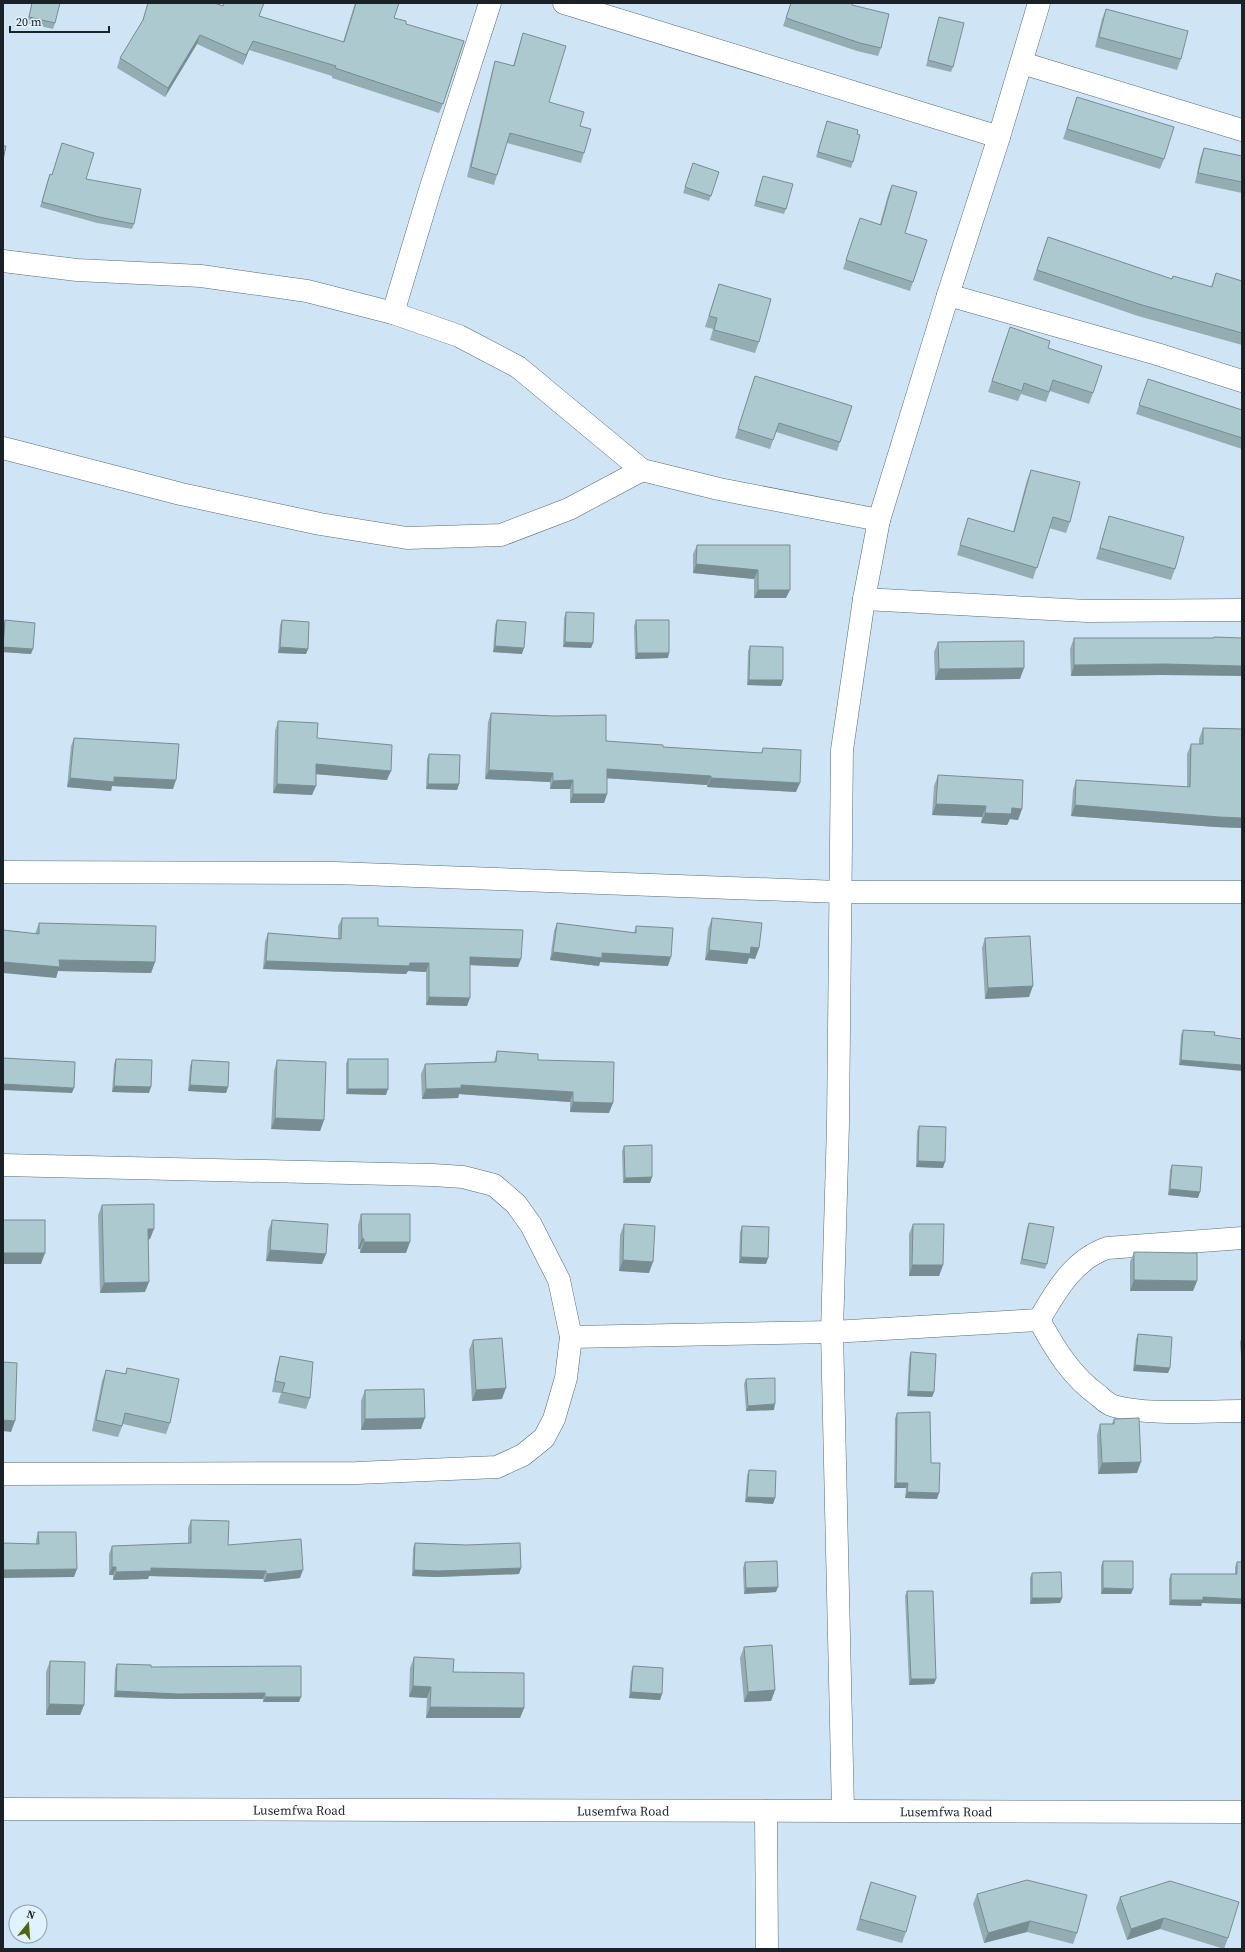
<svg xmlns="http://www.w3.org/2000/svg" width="1245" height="1952" viewBox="0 0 1245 1952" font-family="'Source Serif 4',serif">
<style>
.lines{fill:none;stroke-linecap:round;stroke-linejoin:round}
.street-casing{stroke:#576b79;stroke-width:23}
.secondary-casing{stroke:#576b79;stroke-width:23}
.street{stroke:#fff;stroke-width:22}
.secondary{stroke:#fff;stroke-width:22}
.wall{fill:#94adb3}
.shaded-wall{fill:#788d92}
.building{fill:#acc9d0;stroke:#788d92}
.labels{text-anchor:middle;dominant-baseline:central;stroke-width:4;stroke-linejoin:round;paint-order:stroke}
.street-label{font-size:13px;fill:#1a2228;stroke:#dff2fe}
</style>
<rect width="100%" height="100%" fill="#cfe5f5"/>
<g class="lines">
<defs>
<g id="street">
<polyline points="564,3 999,137"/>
<polyline points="1022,63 1242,130"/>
<polyline points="3,261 77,270 201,276 307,291 393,313 459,336 518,367 642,470"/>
<polyline points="948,295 1157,354 1242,381"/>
<polyline points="393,313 430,190 490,3"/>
<polyline points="3,448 181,494 320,524 407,538 501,535 569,509 642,470 719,489 879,520"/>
<polyline points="864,599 1087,611 1242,610"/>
<polyline points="3,872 335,873 839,892 1242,892"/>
<polyline points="3,1165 433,1175 463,1177 494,1185 516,1204 531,1225 559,1280 571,1337 566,1378 554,1419 544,1438 523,1455 497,1467 357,1473 3,1474"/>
<path d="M1039,1320C1055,1349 1071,1376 1099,1396C1102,1399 1107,1403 1111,1405C1142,1416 1208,1411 1242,1411"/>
<path d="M1039,1320C1056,1291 1073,1260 1107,1248L1242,1238"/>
<polyline points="571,1337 832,1332 1039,1320"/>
<polyline points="843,1810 832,1332 838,1124 842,750 864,599 879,520 948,295 999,137 1039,3"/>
<polyline points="766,1811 767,1949"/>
</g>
<g id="secondary">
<path id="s1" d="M3,1809L1242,1812"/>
</g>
</defs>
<use href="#street" class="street-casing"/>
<use href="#secondary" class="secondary-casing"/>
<use href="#street" class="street"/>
<use href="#secondary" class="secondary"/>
</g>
<g class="wall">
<polygon points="32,3 60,3 55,23 53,29 27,23"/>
<polygon points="148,3 214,3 259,16 343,42 355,3 399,3 394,18 406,24 443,104 439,113 332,78 332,76 249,50 243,65 197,44 165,97 117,68 120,58 142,22"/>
<polygon points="791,3 852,5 881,48 878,56 857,51 783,26"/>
<polygon points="1106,9 1181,59 1177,70 1095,47 1102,19"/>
<polygon points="939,17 953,67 951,72 926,66"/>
<polygon points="523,33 549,102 580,126 584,153 581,163 507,143 497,175 494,185 467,177 492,71 495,61 513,66"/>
<polygon points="1077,97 1164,159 1160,169 1063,139"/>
<polygon points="827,121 857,134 853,162 851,168 816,157"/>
<polygon points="62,143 86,179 134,224 132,229 97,223 40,207 48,179 50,174 52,174"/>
<polygon points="1204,148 1242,156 1242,193 1195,183 1200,159"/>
<polygon points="693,163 719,172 709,201 683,193"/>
<polygon points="763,176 786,209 784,214 754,206"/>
<polygon points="892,185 905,233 927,240 910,291 843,269 857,227 880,224 888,195"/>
<polygon points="1048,237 1172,279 1211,287 1216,273 1242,281 1242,345 1138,316 1033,280"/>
<polygon points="719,284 759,342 755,353 710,340 713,329 705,327"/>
<polygon points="1006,338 1048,348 1093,393 1089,404 1050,391 1046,402 1021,394 1018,401 988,392"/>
<polygon points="755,376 840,442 837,451 776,432 770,449 735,438"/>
<polygon points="1148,379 1242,410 1242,449 1136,414"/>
<polygon points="1031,470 1070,522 1066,533 1049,528 1033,579 957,555 968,518 1013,532 1027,480"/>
<polygon points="1109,516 1175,569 1171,580 1096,559 1106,526"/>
<polygon points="697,545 790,545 786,598 754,598 754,579 693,573 693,554"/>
<polygon points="1242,566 1242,582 1241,581"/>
<polygon points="566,612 593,643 591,648 563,647 564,618"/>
<polygon points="5,620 31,654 3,652 3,625"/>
<polygon points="282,620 308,649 306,654 278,653 280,625"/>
<polygon points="497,620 522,654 493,652 495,625"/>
<polygon points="636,620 668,658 635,659 634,626"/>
<polygon points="1214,637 1242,638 1161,675 1071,676 1070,649 1074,638 1213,638"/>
<polygon points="938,642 1020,679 935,680 934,652"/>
<polygon points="750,646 783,680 781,686 747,685 748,651"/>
<polygon points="491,713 606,741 663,747 761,753 763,748 796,792 707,787 707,785 607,778 607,794 604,803 570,803 570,789 550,789 550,782 485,779 488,722"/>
<polygon points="278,721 387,780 316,774 312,795 273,793 275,731"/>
<polygon points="1203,728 1242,729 1242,828 1216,827 1071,816 1073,790 1076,780 1187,787 1187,754 1191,744 1199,744 1199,739"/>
<polygon points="74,738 173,789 112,786 111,791 67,787 71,746"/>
<polygon points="429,754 459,784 457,790 426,789 427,759"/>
<polygon points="938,775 1022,809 1018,820 1010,819 1007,825 981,823 982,817 932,815 934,786"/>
<polygon points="342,918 378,926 518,967 470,965 467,1006 426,1005 426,972 408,971 406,974 263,969 265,942 268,933 338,939 338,926"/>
<polygon points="712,918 759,948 755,959 749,958 747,964 705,960 708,929"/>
<polygon points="39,923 155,962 151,973 58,971 56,978 35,934"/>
<polygon points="557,923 634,933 636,926 668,966 600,962 599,966 550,960 554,931"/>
<polygon points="985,938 1029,997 985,999 982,948"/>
<polygon points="1183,1030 1215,1032 1179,1065 1181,1035"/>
<polygon points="497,1051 538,1060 609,1113 570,1112 570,1102 459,1094 458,1098 422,1099 421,1074 425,1064 494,1062"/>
<polygon points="116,1059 149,1093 112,1092 114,1064"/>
<polygon points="348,1059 386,1095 346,1094 346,1064"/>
<polygon points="192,1060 228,1087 226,1093 188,1091 190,1066"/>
<polygon points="277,1060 324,1120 320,1131 271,1129 274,1071"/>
<polygon points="919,1126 943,1168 916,1167 917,1131"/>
<polygon points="624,1146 652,1177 650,1183 623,1183 622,1151"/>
<polygon points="1172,1165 1198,1198 1168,1195 1170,1170"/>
<polygon points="102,1205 150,1239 148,1240 145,1292 100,1293 98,1215"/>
<polygon points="361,1214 406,1253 360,1253 360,1249 358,1249 358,1225"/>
<polygon points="272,1220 326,1254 322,1264 266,1261 268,1231"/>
<polygon points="1029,1223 1047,1264 1045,1269 1020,1264 1027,1228"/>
<polygon points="624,1224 649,1273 619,1271 620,1235"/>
<polygon points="913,1224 943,1265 939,1276 909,1276 909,1234"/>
<polygon points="742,1226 768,1258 766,1264 739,1263 740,1232"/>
<polygon points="1134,1252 1197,1281 1193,1291 1130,1291 1130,1262"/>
<polygon points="1138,1334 1170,1368 1168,1373 1133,1371 1136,1339"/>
<polygon points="1242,1337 1242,1369 1240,1342"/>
<polygon points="473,1340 502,1399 472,1401 469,1350"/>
<polygon points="911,1352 934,1392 932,1397 907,1396 909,1358"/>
<polygon points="280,1356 310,1398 306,1409 278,1403 281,1393 272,1392 277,1366"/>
<polygon points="127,1368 170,1423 166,1434 123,1424 118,1437 92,1431 102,1381 106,1370 125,1374"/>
<polygon points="746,1379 774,1410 746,1411 744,1384"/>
<polygon points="365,1390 421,1429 361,1430 361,1401"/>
<polygon points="897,1413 931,1463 937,1499 905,1498 906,1488 894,1488 895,1418"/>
<polygon points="1114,1419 1137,1473 1098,1474 1097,1435 1100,1424 1112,1424"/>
<polygon points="749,1470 775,1498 773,1504 745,1502 747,1475"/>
<polygon points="191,1520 228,1545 300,1578 264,1582 263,1579 149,1576 148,1579 113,1580 113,1575 109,1575 109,1554 112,1546 188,1543 188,1528"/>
<polygon points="38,1532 74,1577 36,1544 36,1540"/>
<polygon points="415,1543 466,1545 521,1568 519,1574 436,1577 412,1576 413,1548"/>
<polygon points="1103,1561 1133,1589 1131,1594 1101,1594 1101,1566"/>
<polygon points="745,1562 776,1592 744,1594 743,1568"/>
<polygon points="1237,1562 1242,1604 1202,1603 1201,1606 1169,1605 1169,1579 1171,1574 1235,1574 1235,1567"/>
<polygon points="1032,1573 1062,1598 1060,1603 1030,1604 1030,1578"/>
<polygon points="907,1591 936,1679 934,1684 909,1685 905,1596"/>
<polygon points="744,1647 775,1690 771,1701 744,1702 740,1658"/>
<polygon points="414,1657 453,1672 524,1708 520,1718 426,1718 427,1698 409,1697 410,1668"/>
<polygon points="50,1661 84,1705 80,1715 46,1715 46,1672"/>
<polygon points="117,1664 151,1667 301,1666 299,1702 263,1702 263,1699 176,1699 114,1697 115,1669"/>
<polygon points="633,1666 662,1694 660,1700 629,1698 631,1672"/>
<polygon points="871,1882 906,1932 902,1943 856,1930 867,1893"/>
<polygon points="977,1894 1077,1933 1073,1944 1027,1932 984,1943 973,1904"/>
<polygon points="1120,1897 1228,1938 1224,1949 1160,1929 1127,1940 1116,1908"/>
</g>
<g class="shaded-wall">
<polygon points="200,35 197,44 165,97 168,88"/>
<polygon points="253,41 249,50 243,65 246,55"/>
<polygon points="696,564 758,570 754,579 693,573"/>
<polygon points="758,590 790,590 786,598 754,598"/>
<polygon points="565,642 593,643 591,648 563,647"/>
<polygon points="495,646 524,648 522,654 493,652"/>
<polygon points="3,647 33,649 31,654 3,652"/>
<polygon points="280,647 308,649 306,654 278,653"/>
<polygon points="637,653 669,653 668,658 635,659"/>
<polygon points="1165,664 1242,666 1242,676 1161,675 1071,676 1074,665"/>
<polygon points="1024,668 1020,679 935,680 939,669"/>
<polygon points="749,680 783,680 781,686 747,685"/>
<polygon points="316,764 391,771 387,780 313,774"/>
<polygon points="607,769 711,776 707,785 603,778"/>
<polygon points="489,770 553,773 550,782 485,779"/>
<polygon points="114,777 176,780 173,789 112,786 111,791 67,787 70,778"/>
<polygon points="711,778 800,783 796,792 707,787"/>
<polygon points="573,780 570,789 550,789 553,781"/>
<polygon points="277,784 316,786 312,795 273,793"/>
<polygon points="428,784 459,784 457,790 426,789"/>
<polygon points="573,794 607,794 604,803 570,803"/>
<polygon points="936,804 986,806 982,817 932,815"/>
<polygon points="1075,805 1242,818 1242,828 1216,827 1071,816"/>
<polygon points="1012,808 1022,809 1018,820 1010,819 1007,825 981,823 985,813"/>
<polygon points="751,947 759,948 755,959 749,958 747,964 705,960 709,950"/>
<polygon points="553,952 602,953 671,957 668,966 600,962 599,966 550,960"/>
<polygon points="470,957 521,959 518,967 467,965"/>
<polygon points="59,960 155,962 151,973 58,971 56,978 3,973 3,962"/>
<polygon points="266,961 410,963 429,963 426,972 408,971 406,974 263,969"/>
<polygon points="1033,986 1029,997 985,999 988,988"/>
<polygon points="429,997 470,998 467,1006 426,1005"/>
<polygon points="1181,1060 1242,1065 1242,1071 1179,1065"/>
<polygon points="3,1084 74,1088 72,1093 3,1090"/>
<polygon points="190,1085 228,1087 226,1093 188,1091"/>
<polygon points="461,1085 573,1092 570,1102 459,1094 458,1098 422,1099 426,1089"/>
<polygon points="114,1086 151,1087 149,1093 112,1092"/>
<polygon points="348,1089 388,1089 386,1095 346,1094"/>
<polygon points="573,1102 613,1103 609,1113 570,1112"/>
<polygon points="275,1118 324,1120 320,1131 271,1129"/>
<polygon points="918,1161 945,1162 943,1168 916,1167"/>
<polygon points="652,1177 650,1183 623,1183 625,1178"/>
<polygon points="1170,1189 1200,1192 1198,1198 1168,1195"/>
<polygon points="148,1229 154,1229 150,1239 144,1240"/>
<polygon points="362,1238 364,1239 360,1249 358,1249"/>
<polygon points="364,1242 410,1242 406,1253 360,1253"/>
<polygon points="270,1250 326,1254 322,1264 266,1261"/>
<polygon points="3,1253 45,1253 41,1264 3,1264"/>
<polygon points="741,1257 768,1258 766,1264 739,1263"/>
<polygon points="623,1260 653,1262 649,1273 619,1271"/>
<polygon points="912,1265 943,1265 939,1276 909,1276"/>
<polygon points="1134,1280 1197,1281 1193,1291 1130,1291"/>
<polygon points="149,1282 145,1292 100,1293 104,1283"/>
<polygon points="1135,1365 1170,1368 1168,1373 1133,1371"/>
<polygon points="506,1388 502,1399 472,1401 476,1390"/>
<polygon points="909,1391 934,1392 932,1397 907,1396"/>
<polygon points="775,1404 774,1410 746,1411 748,1406"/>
<polygon points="425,1418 421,1429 361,1430 365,1419"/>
<polygon points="3,1420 15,1421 11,1432 3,1431"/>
<polygon points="1141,1462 1137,1473 1098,1474 1102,1463"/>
<polygon points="896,1483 908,1483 906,1488 894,1488"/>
<polygon points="907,1492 939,1493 937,1499 905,1498"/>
<polygon points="747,1497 775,1498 773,1504 745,1502"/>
<polygon points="112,1567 116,1567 113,1575 109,1575"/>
<polygon points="151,1568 266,1571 263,1579 149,1576 148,1579 113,1580 116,1572"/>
<polygon points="521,1568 519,1574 436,1577 412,1576 414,1570"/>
<polygon points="77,1569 74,1577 3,1578 3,1570"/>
<polygon points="303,1570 300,1578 264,1582 267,1574"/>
<polygon points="778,1587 776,1592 744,1594 746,1588"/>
<polygon points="1103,1588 1133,1589 1131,1594 1101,1594"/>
<polygon points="1203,1597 1242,1599 1242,1604 1202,1603 1201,1606 1169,1605 1171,1600"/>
<polygon points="1032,1598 1062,1598 1060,1603 1030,1604"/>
<polygon points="911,1679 936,1679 934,1684 909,1685"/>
<polygon points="413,1686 431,1687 427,1698 409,1697"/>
<polygon points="775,1690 771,1701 744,1702 748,1692"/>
<polygon points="116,1691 265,1693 263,1699 176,1699 114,1697"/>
<polygon points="631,1692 662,1694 660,1700 629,1698"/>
<polygon points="265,1697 301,1697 299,1702 263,1702"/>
<polygon points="49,1704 84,1705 80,1715 46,1715"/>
<polygon points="430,1707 524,1708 520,1718 426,1718"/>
<polygon points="1164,1918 1160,1929 1127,1940 1131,1929"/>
<polygon points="1030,1921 1027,1932 984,1943 988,1933"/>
</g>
<g class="building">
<polygon points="32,3 60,3 55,23 29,17"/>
<polygon points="148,3 214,3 223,6 224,3 264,3 259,16 344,42 356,3 399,3 394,18 406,21 406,24 464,41 443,104 335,68 336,66 253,41 246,55 200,35 168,88 120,58 143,20"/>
<polygon points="791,3 852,3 852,5 889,14 881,48 860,43 786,18"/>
<polygon points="1106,9 1188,31 1181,59 1099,37"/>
<polygon points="939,17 964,23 953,67 928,60"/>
<polygon points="523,33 566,46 549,102 584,112 580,126 591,129 584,153 510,133 497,175 471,167 495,61 514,66"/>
<polygon points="1077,97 1174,127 1164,159 1067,129"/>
<polygon points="827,121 858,130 857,134 860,135 853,162 818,152"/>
<polygon points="62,143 94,153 86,179 141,189 134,224 99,217 42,202 50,174 52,175"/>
<polygon points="3,146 6,146 3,160"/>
<polygon points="1204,148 1242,156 1242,182 1198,173"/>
<polygon points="693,163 719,172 711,196 685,187"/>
<polygon points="763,176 793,184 786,209 756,201"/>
<polygon points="892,185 917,192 905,233 927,240 913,282 846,260 860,218 881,225"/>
<polygon points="1048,237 1172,279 1173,276 1212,287 1216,273 1242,281 1242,333 1142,305 1037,270"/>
<polygon points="719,284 771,299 759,342 714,330 717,318 709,316"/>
<polygon points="1010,327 1050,341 1048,348 1102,366 1093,393 1053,380 1049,392 1024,383 1022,391 992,381"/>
<polygon points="755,376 852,406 840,442 779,423 773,440 738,429"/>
<polygon points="1148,379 1242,410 1242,438 1139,405"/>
<polygon points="1031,470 1080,482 1070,522 1053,517 1037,568 960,545 968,518 1014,532"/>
<polygon points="1109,516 1184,537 1175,569 1100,548"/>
<polygon points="697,545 790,545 790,590 758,590 758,570 696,564"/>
<polygon points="566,612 594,613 593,643 565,642"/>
<polygon points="5,620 35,623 33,649 3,647"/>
<polygon points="282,620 309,622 308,649 280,647"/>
<polygon points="497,620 526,622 524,648 495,646"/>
<polygon points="636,620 669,620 669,653 637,653"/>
<polygon points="1214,637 1242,638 1242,666 1165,664 1074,665 1074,638 1214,638"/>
<polygon points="1024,641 1024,668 939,669 938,642"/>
<polygon points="750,646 783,647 783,680 749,680"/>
<polygon points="491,713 554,716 606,715 606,741 663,745 663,747 762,753 763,748 801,750 800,783 711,778 711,776 607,769 607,794 573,794 573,780 553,781 553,773 489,770"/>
<polygon points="278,721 318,723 317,738 392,745 391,771 316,764 316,786 277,784"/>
<polygon points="1203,728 1242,729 1242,818 1219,817 1075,805 1076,780 1190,787 1191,744 1203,744"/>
<polygon points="74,738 179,744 176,780 114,777 114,782 70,778"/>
<polygon points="429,754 460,755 459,784 428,784"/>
<polygon points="938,775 1023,780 1022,809 1012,808 1011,814 985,813 986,806 936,804"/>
<polygon points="342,918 378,918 378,926 523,930 521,959 470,957 470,998 429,997 429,963 410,963 409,966 266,961 268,933 341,939"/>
<polygon points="712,918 762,923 759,948 751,947 750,954 709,950"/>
<polygon points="39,923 156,926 155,962 59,960 60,967 3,962 3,930 39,934"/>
<polygon points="557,923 636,933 636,926 673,928 671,957 602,953 602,958 553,952"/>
<polygon points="1030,936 1033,986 988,988 985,938"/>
<polygon points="1183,1030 1215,1032 1214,1035 1242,1039 1242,1065 1181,1060"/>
<polygon points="497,1051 538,1054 538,1060 614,1062 613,1103 573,1102 573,1092 461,1085 461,1088 426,1089 425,1064 496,1062"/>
<polygon points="3,1058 75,1062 74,1088 3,1084"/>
<polygon points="116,1059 152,1060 151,1087 114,1086"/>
<rect x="348" y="1059" width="40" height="30"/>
<polygon points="192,1060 229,1062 228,1087 190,1085"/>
<polygon points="277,1060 326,1062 324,1120 275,1118"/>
<polygon points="919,1126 946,1127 945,1162 918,1161"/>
<polygon points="652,1145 652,1177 625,1178 624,1146"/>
<polygon points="1172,1165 1202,1167 1200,1192 1170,1189"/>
<polygon points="154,1204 154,1229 148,1229 149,1282 104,1283 102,1205"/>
<polygon points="361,1214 410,1214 410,1242 364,1242 364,1239 362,1238"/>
<rect x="3" y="1220" width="42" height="33"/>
<polygon points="272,1220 328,1224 326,1254 270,1250"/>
<polygon points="1029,1223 1054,1227 1047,1264 1022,1259"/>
<polygon points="624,1224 655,1226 653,1262 623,1260"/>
<polygon points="913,1224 944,1224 943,1265 912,1265"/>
<polygon points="742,1226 769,1227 768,1258 741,1257"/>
<polygon points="1134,1252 1197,1253 1197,1281 1134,1280"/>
<polygon points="1138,1334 1172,1337 1170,1368 1135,1365"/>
<polygon points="502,1338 506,1388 476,1390 473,1340"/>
<polygon points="911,1352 936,1354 934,1392 909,1391"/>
<polygon points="280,1356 313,1362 310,1398 282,1392 285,1383 275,1381"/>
<polygon points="3,1362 17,1363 15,1421 3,1420"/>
<polygon points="127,1368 179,1379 170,1423 125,1413 122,1426 96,1420 106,1370 126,1374"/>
<polygon points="775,1378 775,1404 748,1406 746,1379"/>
<polygon points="424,1389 425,1418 365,1419 365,1390"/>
<polygon points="930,1412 931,1463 940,1463 939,1493 907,1492 908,1483 896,1483 897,1413"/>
<polygon points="1139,1418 1141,1462 1102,1463 1100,1424 1114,1424 1114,1419"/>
<polygon points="749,1470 776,1471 775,1498 747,1497"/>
<polygon points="191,1520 229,1521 228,1545 301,1539 303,1570 267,1574 266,1571 151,1568 151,1571 116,1572 116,1567 112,1567 112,1546 191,1543"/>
<polygon points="38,1532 76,1532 77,1569 3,1570 3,1543 39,1544"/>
<polygon points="415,1543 466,1545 520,1543 521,1568 438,1571 414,1570"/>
<polygon points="777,1561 778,1587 746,1588 745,1562"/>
<polygon points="1103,1561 1133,1561 1133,1589 1103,1588"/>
<polygon points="1237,1562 1242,1562 1242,1599 1203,1597 1203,1600 1171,1600 1171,1574 1237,1574"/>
<polygon points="1061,1572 1062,1598 1032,1598 1032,1573"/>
<polygon points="907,1591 933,1591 936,1679 911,1679"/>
<polygon points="772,1645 775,1690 748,1692 744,1647"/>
<polygon points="414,1657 454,1659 453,1672 524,1673 524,1708 430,1707 431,1687 413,1686"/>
<polygon points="50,1661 85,1662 84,1705 49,1704"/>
<polygon points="117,1664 151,1665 151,1667 301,1666 301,1697 265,1697 265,1693 178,1694 116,1691"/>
<polygon points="633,1666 663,1668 662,1694 631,1692"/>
<polygon points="1027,1880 1087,1895 1077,1933 1030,1921 988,1933 977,1894"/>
<polygon points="1170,1881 1239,1902 1228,1938 1164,1918 1131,1929 1120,1897"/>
<polygon points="871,1882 916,1896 906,1932 860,1919"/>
</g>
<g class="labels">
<g class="street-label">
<text stroke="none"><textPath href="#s1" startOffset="296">Lusemfwa Road</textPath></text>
<text stroke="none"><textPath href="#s1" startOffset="620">Lusemfwa Road</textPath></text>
<text stroke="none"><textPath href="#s1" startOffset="943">Lusemfwa Road</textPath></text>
</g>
</g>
<rect width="1245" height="1952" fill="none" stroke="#1a2228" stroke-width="8"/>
<g transform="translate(28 1924) rotate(17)"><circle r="19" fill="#dff2fe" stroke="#909fa8"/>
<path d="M0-3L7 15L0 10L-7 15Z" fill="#50640e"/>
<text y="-6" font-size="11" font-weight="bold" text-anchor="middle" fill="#1a2228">N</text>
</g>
<path d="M10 26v6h99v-6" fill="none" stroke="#1a2228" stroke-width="2"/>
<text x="16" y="26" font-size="12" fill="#1a2228" stroke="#dff2fe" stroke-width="3" paint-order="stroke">20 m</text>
</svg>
